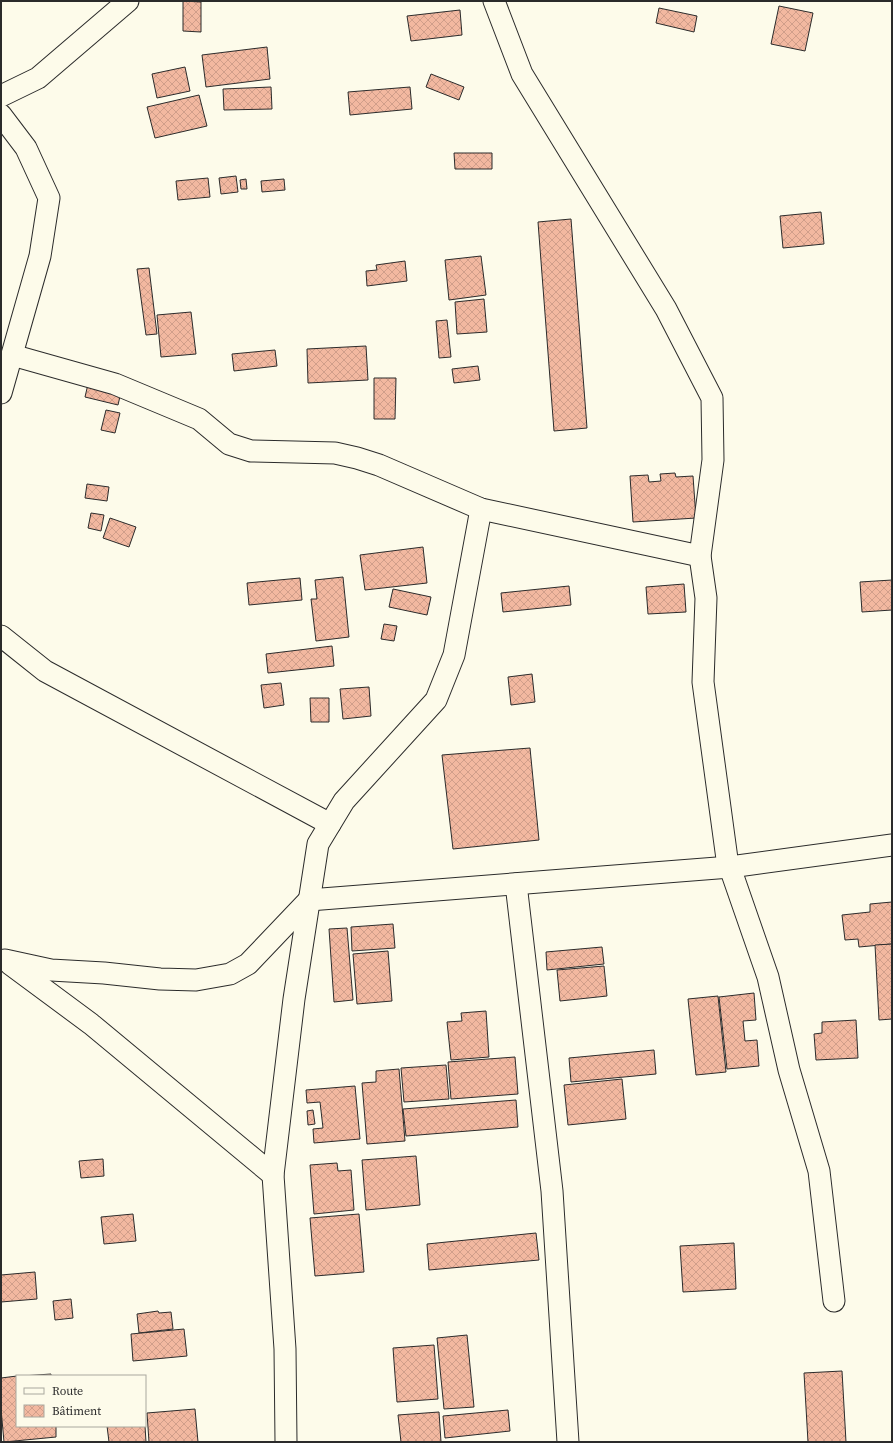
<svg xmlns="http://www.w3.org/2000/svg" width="893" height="1443" viewBox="0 0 893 1443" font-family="'Source Serif 4',serif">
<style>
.building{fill:url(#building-cross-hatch);stroke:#2b2b2b}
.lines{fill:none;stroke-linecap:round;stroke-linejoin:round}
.minor-casing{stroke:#2b2b2b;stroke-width:23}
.minor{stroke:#fdfbea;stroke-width:21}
</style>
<defs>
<pattern id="building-cross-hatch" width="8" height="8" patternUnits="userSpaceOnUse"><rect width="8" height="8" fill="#f2b8a0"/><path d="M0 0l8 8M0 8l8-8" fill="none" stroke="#d09e8a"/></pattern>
</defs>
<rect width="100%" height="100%" fill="#fdfbea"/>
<g class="building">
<polygon points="183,1 201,2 201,32 183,31"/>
<polygon points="779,6 813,13 805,51 771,44"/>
<polygon points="659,8 697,16 694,32 656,23"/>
<polygon points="460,10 462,35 411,41 407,16"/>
<polygon points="267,47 270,79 206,87 202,55"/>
<polygon points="185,67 190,91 157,98 152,74"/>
<polygon points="431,74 464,87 459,100 426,87"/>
<polygon points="271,87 272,109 224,110 223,89"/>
<polygon points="410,87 412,109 350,115 348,92"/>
<polygon points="199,95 207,126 155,138 147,107"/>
<polygon points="454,153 492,153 492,169 455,169"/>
<polygon points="236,176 238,192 221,194 219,178"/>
<polygon points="208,178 210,197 178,200 176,181"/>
<polygon points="246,179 247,189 241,189 240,180"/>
<polygon points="284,179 285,190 262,192 261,181"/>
<polygon points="821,212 824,244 783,248 780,216"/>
<polygon points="571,219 587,428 554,431 538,222"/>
<polygon points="481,256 486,295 449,300 445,260"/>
<polygon points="405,261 407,281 367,286 366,271 377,270 376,265"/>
<polygon points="149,268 157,334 146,335 137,269"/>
<polygon points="484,299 487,332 457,334 455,302"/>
<polygon points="191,312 196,354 161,357 157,315"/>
<polygon points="447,320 451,357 439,358 436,321"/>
<polygon points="366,346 368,380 308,383 307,349"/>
<polygon points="275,350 277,366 234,371 232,354"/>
<polygon points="478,366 480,380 454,383 452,369"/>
<polygon points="374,378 396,378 395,419 374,419"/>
<polygon points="88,384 121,392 118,405 85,397"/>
<polygon points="106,410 120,413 115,433 101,430"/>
<polygon points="675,473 676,477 693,476 696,518 633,522 630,476 648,475 649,482 661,481 660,474"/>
<polygon points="87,484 109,487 107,501 85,498"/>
<polygon points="91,513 104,515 101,531 88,528"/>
<polygon points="110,518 136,527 129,547 103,538"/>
<polygon points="423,547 427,583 365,590 360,555"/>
<polygon points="343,577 349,637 316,641 311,599 317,599 315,580"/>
<polygon points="300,578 302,600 249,605 247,583"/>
<polygon points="892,580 892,610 862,612 860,582"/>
<polygon points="684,584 686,612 648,614 646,587"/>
<polygon points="569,586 571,605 503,612 501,593"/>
<polygon points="393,589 431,597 427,615 389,607"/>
<polygon points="384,624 397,626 394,641 381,639"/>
<polygon points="332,646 334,666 268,673 266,654"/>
<polygon points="532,674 535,702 511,705 508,677"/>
<polygon points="281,683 284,705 264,708 261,685"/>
<polygon points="369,687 371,716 343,719 340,689"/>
<polygon points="310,698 329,698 329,722 311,722"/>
<polygon points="530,748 539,840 453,849 442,755"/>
<polygon points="892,902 892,944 859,947 858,939 845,940 842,915 870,912 870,904"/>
<polygon points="393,924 395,948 352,951 351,927"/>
<polygon points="347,928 353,1000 334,1002 329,929"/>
<polygon points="892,944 892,1019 879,1020 875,945"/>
<polygon points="602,947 604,964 547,970 546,952"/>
<polygon points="388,951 392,1001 357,1004 353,954"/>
<polygon points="604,966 607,996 560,1001 557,970"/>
<polygon points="754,993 756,1020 743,1021 745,1041 757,1040 759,1066 727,1069 719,997"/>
<polygon points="718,996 726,1072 696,1075 688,999"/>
<polygon points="486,1011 489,1057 451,1060 447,1022 462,1021 461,1013"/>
<polygon points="856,1020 858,1058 816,1060 814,1034 822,1033 822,1022"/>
<polygon points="654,1050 656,1074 571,1082 569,1058"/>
<polygon points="515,1057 518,1094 451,1099 448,1062"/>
<polygon points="446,1065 449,1099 404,1102 401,1068"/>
<polygon points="399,1069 405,1141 367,1144 362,1083 376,1082 376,1071"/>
<polygon points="622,1079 626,1119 568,1125 564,1085"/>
<polygon points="355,1086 360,1139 314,1143 313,1129 323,1128 320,1102 307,1103 306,1090"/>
<polygon points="516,1100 518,1127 406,1136 403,1109"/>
<polygon points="313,1110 315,1124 308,1125 307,1111"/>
<polygon points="416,1156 420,1205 366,1210 362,1160"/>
<polygon points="103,1159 104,1176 81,1178 79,1161"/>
<polygon points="337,1163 338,1171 351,1170 354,1210 314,1214 310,1165"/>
<polygon points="133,1214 136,1241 104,1244 101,1217"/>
<polygon points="359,1214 364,1272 315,1276 310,1218"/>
<polygon points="536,1233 539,1260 429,1270 427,1244"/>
<polygon points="734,1243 736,1289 683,1292 680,1246"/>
<polygon points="35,1272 37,1299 1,1302 1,1275"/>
<polygon points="71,1299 73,1318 55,1320 53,1301"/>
<polygon points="158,1311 159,1313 171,1312 173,1329 139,1333 137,1314"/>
<polygon points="184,1329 187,1356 133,1361 131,1334"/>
<polygon points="467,1335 474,1407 444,1409 437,1338"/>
<polygon points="434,1345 438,1399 397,1402 393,1348"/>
<polygon points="842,1371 846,1442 808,1442 804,1373"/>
<polygon points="51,1374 51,1376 22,1376"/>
<polygon points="17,1376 17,1426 56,1426 56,1437 4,1442 1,1409 1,1378"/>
<polygon points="195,1409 198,1442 149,1442 147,1413"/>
<polygon points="508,1410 510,1431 445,1438 443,1416"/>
<polygon points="439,1412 441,1442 401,1442 398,1415"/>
<polygon points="107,1426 145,1426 146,1442 109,1442"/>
</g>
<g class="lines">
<defs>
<g id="minor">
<polyline points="494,1 522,74 666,309 712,398 713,460 700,556 706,598 703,682 727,859 768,977 789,1070 819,1171 834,1301"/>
<polyline points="1,96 38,78 128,1"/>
<polyline points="1,115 26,148 49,198 40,256 1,393"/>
<polyline points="12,355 115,384 199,419 229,444 251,451 335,453 357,458 379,465 481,509 700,556"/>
<polyline points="1,636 45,671 330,824"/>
<polyline points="516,884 552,1191 568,1442"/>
<polyline points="5,960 51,970 104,973 160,979 196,980 230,974 248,964 309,900 730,867 892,845"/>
<polyline points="10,964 91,1024 273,1175"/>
<polyline points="286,1442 285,1349 273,1175 294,999 318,844 344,801 436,700 454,655 481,509"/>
</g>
</defs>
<use href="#minor" class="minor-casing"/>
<use href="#minor" class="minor"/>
</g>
<rect width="893" height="1443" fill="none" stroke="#2b2b2b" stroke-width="4"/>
<rect x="16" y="1375" width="130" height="52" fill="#fdfbea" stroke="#a9a89e"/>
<rect x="24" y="1388" width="20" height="6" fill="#fdfbea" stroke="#a9a89e"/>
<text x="52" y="1395" font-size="12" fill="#2b2b2b">Route</text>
<rect x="24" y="1405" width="20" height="12" fill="url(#building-cross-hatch)" stroke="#a9a89e"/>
<text x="52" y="1415" font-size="12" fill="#2b2b2b">Bâtiment</text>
</svg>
